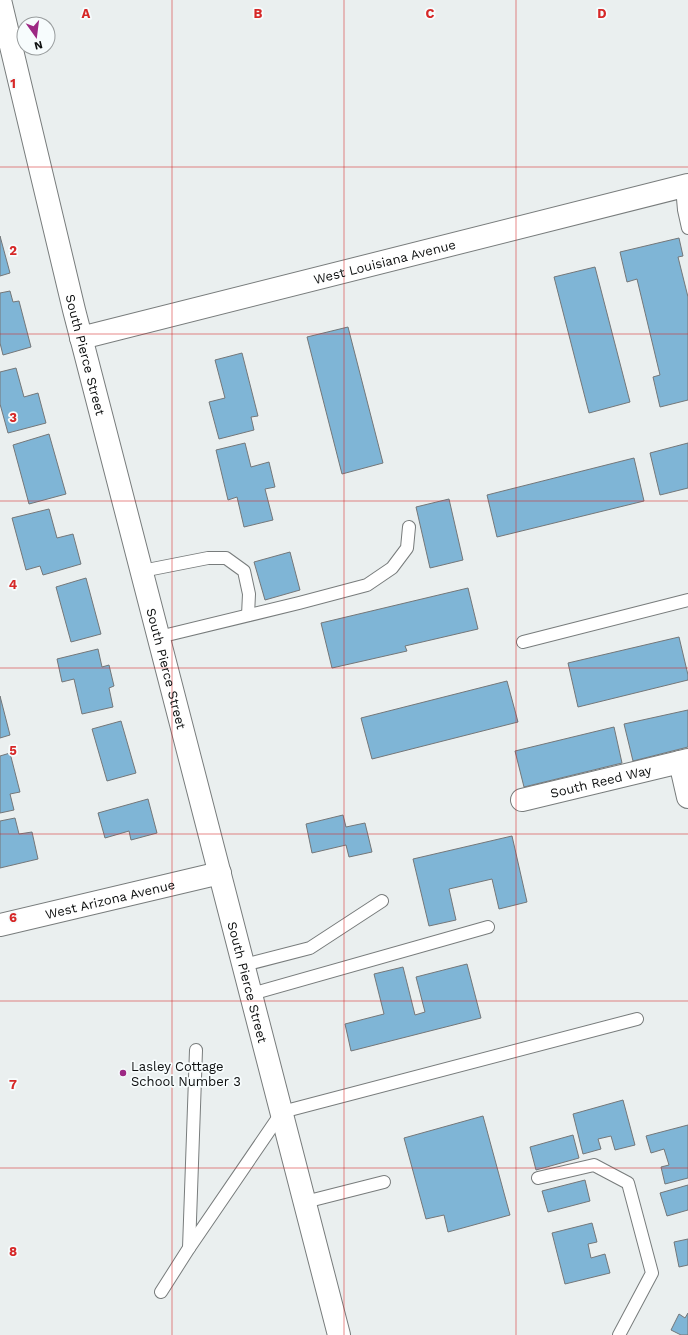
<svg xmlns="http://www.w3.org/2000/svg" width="688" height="1335" viewBox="0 0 688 1335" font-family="'Work Sans',sans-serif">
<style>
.building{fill:#7fb5d6;stroke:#747779}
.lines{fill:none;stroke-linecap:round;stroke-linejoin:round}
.service-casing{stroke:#787c7c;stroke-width:14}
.minor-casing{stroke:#787c7c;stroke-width:24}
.tertiary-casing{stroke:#787c7c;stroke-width:24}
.service{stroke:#fff;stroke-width:12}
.minor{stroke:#fff;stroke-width:22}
.tertiary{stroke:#fff;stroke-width:22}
.grid{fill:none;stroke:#d62828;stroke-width:1;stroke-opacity:0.55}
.poi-dot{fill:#9d2884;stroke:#f7fcfd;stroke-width:1.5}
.labels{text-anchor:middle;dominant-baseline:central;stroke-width:3.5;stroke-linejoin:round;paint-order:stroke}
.street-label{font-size:13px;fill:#0d0f0f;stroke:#f7fcfd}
.poi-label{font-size:13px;fill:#0d0f0f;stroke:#f7fcfd;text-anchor:start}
.grid-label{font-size:13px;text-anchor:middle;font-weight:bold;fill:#d62828;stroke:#f7fcfd;stroke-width:3.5;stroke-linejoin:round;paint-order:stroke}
</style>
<rect width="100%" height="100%" fill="#eaefef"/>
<g class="building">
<polygon points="0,236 10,273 0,276"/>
<polygon points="679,238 683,256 678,257 688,297 688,400 660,407 653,377 660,375 637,279 627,282 620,252"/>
<polygon points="595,267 630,402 589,413 554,277"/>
<polygon points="10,291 13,302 19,301 31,347 3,355 0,343 0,293"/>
<polygon points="348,327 383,463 342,474 307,337"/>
<polygon points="242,353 258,416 251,417 254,430 219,439 209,402 225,398 215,360"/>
<polygon points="16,368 24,397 38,393 46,423 8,433 0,404 0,372"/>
<polygon points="49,434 66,494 29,504 13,445"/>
<polygon points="245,443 251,467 269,462 275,487 265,489 273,520 244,527 237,497 228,500 216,450"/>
<polygon points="688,443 688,488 660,495 650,453"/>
<polygon points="634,458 644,501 497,537 487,495"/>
<polygon points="449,499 463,560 430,568 416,507"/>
<polygon points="49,509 57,538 73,534 81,564 43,575 40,566 26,570 12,518"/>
<polygon points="290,552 300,590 265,600 254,562"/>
<polygon points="86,578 101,634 71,642 56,587"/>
<polygon points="468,588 478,629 405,646 407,651 332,668 321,623"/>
<polygon points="679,637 688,675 688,680 578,707 568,663"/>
<polygon points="98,649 102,667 109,665 114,686 109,688 113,707 82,714 74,679 62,682 57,659"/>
<polygon points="507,681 518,722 372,759 361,718"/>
<polygon points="0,696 10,735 0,738"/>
<polygon points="688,710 688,747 633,761 624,724"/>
<polygon points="121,721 136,773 107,781 92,729"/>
<polygon points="614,727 622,763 524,787 515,751"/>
<polygon points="10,753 20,792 10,794 14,810 0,813 0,756"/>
<polygon points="148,799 157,833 131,840 129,831 105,838 98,813"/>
<polygon points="343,815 346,827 365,823 372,852 349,857 346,845 312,853 306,824"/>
<polygon points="15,818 19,834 32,832 38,859 0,868 0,821"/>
<polygon points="512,836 527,902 499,909 492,879 449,889 456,920 429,926 413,859"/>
<polygon points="467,964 481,1018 351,1051 345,1024 384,1014 374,974 403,967 415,1015 425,1012 416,977"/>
<polygon points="623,1100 635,1145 615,1150 611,1136 598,1139 601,1149 583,1154 573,1114"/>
<polygon points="483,1116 510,1215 448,1232 444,1215 426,1219 404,1138"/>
<polygon points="688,1125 688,1178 665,1184 661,1167 669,1165 664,1149 651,1153 646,1136"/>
<polygon points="573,1135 579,1158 536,1170 530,1147"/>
<polygon points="585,1180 590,1201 548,1212 542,1191"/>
<polygon points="688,1185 688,1210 667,1216 660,1193"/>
<polygon points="592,1223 597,1242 588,1244 591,1258 605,1254 610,1273 565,1284 552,1233"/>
<polygon points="688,1239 688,1265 679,1267 674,1242"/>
<polygon points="688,1313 688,1335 681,1335 671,1330 679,1314 685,1318"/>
</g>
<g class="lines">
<defs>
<g id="service">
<polyline points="682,187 684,210 688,228"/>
<polyline points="142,571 208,558 226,558 244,571 249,594 248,615"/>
<polyline points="159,637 299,603 367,585 392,568 407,548 409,527"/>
<polyline points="523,642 688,600"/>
<polyline points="244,965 310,948 382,901"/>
<polyline points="251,994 488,927"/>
<polyline points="538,1178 594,1165 628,1183 652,1273 619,1335"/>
<polyline points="305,1202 384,1182"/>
<polyline points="189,1248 196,1050"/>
<polyline points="161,1292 189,1248 282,1112 637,1019"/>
</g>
<g id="minor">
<path id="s1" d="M81,338L688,185"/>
<polyline points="688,760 680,762 688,797"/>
<path id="s2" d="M522,800L680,762"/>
<path id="s3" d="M0,925L220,873"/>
</g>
<g id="tertiary">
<path id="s4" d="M0,0L74,310L339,1335"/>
</g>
</defs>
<use href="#service" class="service-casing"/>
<use href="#minor" class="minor-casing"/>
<use href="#tertiary" class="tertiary-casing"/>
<use href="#service" class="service"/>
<use href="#minor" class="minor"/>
<use href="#tertiary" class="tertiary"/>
</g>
<path class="grid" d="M172,0V1335M344,0V1335M516,0V1335M0,167H688M0,334H688M0,501H688M0,668H688M0,834H688M0,1001H688M0,1168H688"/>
<circle class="poi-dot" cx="123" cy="1073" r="4"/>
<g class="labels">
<g class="street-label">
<text stroke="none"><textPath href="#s1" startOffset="313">West Louisiana Avenue</textPath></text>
<text stroke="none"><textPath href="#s4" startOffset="365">South Pierce Street</textPath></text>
<text stroke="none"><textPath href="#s4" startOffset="689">South Pierce Street</textPath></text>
<text stroke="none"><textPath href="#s2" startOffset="81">South Reed Way</textPath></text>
<text stroke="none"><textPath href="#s3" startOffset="113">West Arizona Avenue</textPath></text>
<text stroke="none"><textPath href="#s4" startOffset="1013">South Pierce Street</textPath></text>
</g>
<g class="poi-label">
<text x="131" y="1066">Lasley Cottage<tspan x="131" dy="15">School Number 3</tspan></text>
</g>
</g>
<g class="grid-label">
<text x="86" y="18">A</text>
<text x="258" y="18">B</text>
<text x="430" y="18">C</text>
<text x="602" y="18">D</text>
<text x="13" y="88">1</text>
<text x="13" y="255">2</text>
<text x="13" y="422">3</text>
<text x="13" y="589">4</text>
<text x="13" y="755">5</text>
<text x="13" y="922">6</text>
<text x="13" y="1089">7</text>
<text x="13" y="1256">8</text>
</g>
<g transform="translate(36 36) rotate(166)"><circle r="19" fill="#f7fcfd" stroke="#999d9e"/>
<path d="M0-3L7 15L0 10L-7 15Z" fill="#9d2884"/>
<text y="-6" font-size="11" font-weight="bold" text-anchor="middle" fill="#0d0f0f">N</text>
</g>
</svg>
